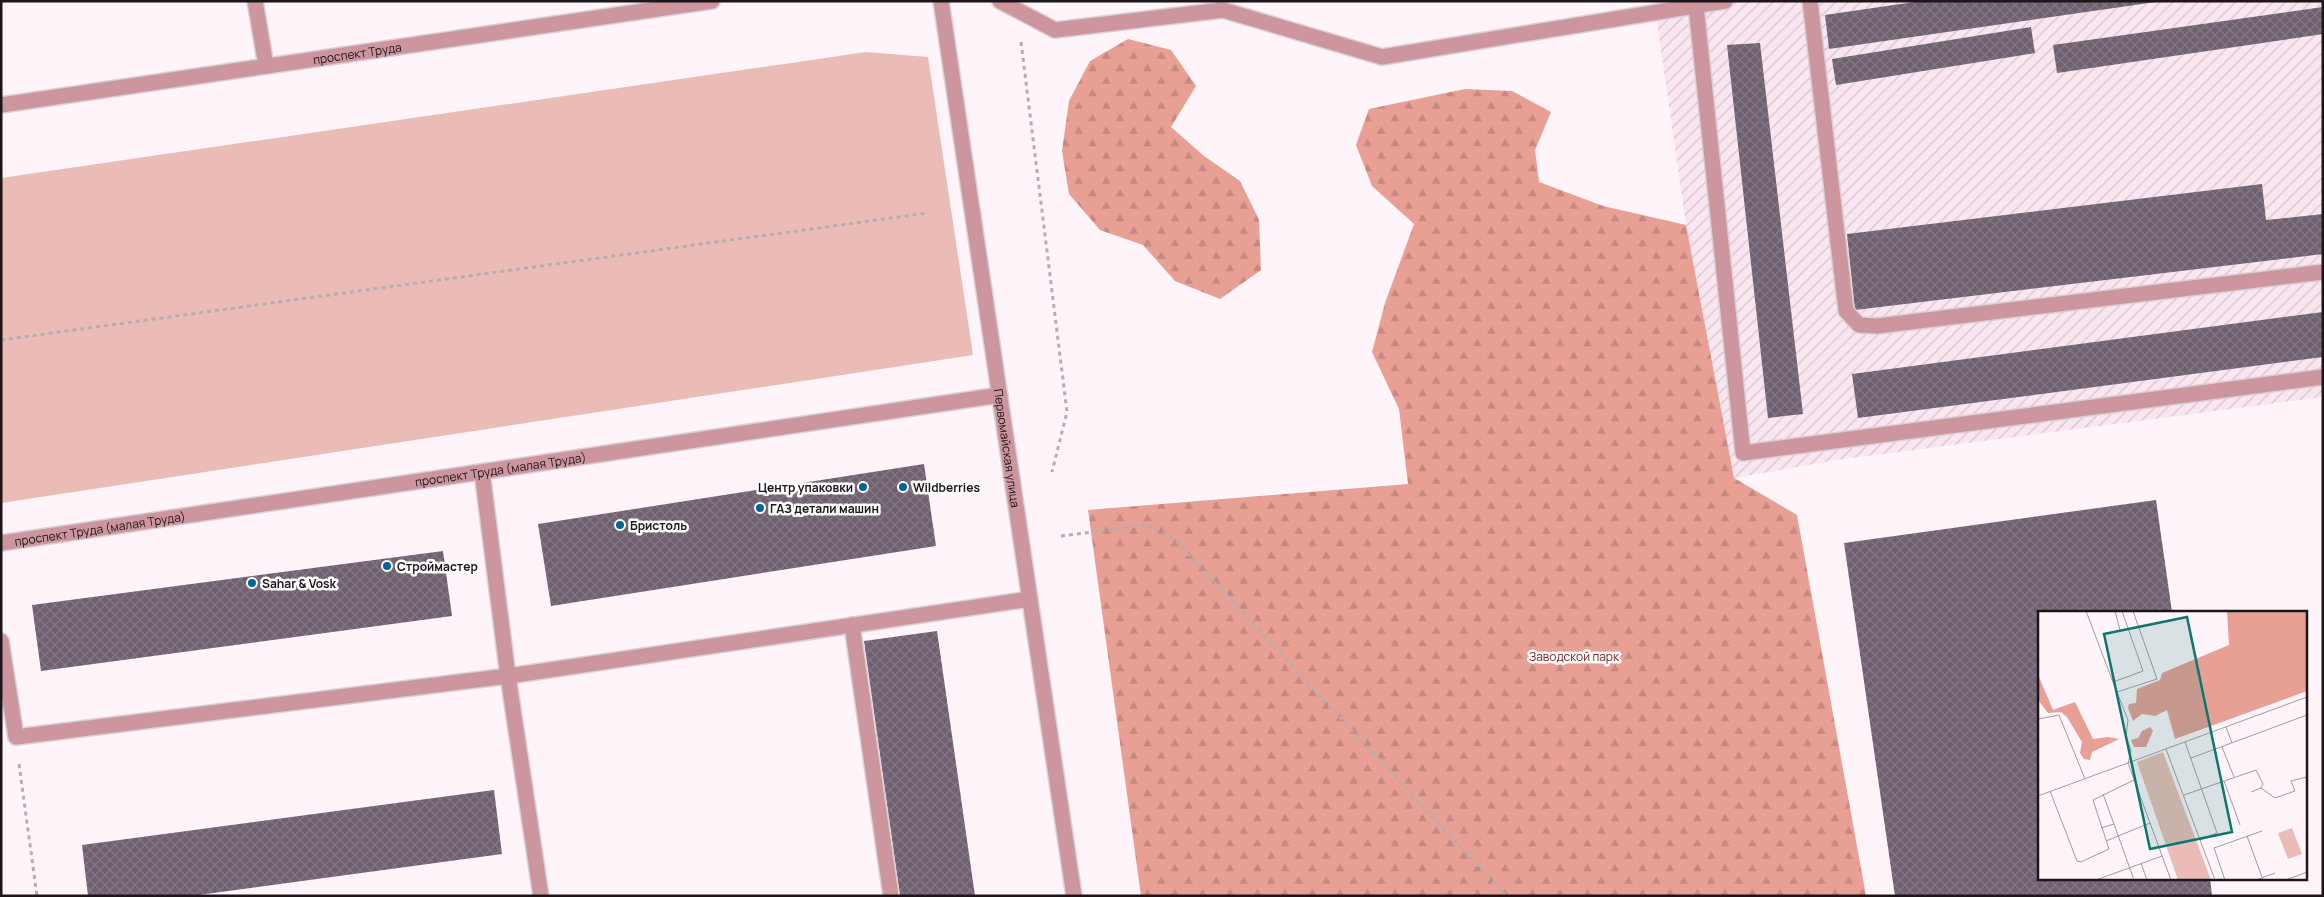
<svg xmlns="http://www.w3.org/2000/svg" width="2324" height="897" viewBox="0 0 2324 897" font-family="Manrope,sans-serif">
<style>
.industrial{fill:url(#industrial-furrows)}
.forest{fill:url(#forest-firs)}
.park{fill:#eabcb5}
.building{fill:url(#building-cross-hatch)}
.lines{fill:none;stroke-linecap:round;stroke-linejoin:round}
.minor-casing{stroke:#dad0d5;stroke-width:18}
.path{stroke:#b6acb1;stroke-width:3;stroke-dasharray:4 4;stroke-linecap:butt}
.minor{stroke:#cd969f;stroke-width:15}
.poi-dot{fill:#006594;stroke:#fff;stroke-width:2}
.labels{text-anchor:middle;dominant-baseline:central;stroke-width:5;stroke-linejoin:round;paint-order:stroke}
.street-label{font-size:12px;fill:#1d1519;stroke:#fff}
.poi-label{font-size:12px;font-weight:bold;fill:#1d1519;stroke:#fff;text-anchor:start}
.park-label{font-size:12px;fill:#79241d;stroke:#fff}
.inset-road{fill:none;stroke:#a49b9f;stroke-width:1}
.view{fill:#0f766e;fill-opacity:0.15;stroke:#0f766e;stroke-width:2.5}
.inset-edge{fill:none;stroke:#1d1519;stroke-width:2.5}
</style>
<defs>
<pattern id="industrial-furrows" width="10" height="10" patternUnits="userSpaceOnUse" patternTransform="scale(1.25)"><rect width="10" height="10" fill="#f9e6f0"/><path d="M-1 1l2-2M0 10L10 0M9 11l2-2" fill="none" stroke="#d5c4cd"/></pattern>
<pattern id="forest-firs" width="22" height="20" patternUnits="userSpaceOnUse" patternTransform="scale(1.25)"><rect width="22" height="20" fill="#e89f94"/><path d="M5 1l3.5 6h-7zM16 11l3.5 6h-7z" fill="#c7887f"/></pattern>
<pattern id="building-cross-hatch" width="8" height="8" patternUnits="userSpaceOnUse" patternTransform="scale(1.25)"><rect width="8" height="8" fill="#706171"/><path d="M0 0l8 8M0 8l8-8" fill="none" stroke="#837783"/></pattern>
</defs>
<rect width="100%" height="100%" fill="#fef4f9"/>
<polygon class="industrial" points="1654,1 2323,1 2323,397 1836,460 1734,478 1686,225"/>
<g class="forest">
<polygon points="1128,39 1171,50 1196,86 1171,127 1204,156 1240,181 1259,220 1261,270 1220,299 1175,281 1143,245 1100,230 1069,194 1062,151 1069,101 1090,61"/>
<polygon points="1465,89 1512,91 1551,112 1535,150 1539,182 1603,206 1686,225 1734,478 1797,515 1866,896 1141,896 1088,510 1408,484 1399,409 1372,352 1385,303 1414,224 1372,186 1356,145 1369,109"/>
</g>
<polygon class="park" points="866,52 928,57 973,355 1,503 1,178"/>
<g class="building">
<polygon points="1921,1 2156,1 2156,2 1829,49 1825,15"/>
<polygon points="2323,7 2323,34 2057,73 2053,45"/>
<polygon points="2031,27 2035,53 1836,85 1832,59"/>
<polygon points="1760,43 1803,414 1768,418 1727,45"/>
<polygon points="2262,184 2266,220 2323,214 2323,254 1855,310 1847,234"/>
<polygon points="2323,312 2323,357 1858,418 1852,374"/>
<polygon points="924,464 936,546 551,606 538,524"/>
<polygon points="2156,500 2172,612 2039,612 2039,878 2210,878 2212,896 1895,896 1844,543"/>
<polygon points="443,551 452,616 41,671 32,605"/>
<polygon points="937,631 975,896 900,896 864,641"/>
<polygon points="494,790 502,854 191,896 88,896 82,845"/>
</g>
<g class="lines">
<defs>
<g id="minor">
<polyline points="255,1 266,66"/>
<path id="s1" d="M941,1L1074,896"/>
<polyline points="1000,1 1055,30 1223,10 1382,57 1725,1"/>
<polyline points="1810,1 1846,311 1859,325 1877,326 2323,272"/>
<polyline points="1696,6 1743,453 2323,377"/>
<path id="s2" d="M1,105L712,1"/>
<polyline points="482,472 508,676 541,896"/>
<path id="s3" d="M1,543L1000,395"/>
<polyline points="852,625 891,896"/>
<polyline points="1,641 16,737 508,676 1030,599"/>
</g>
</defs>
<use href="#minor" class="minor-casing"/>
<g class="path">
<polyline points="1021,42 1067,412 1052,472"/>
<polyline points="1,340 928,213"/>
<polyline points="1061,536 1146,525 1175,540 1506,896"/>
<polyline points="19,764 37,896"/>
</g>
<use href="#minor" class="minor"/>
</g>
<g class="poi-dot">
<circle cx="863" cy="487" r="5"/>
<circle cx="903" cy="487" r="5"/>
<circle cx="760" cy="508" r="5"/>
<circle cx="620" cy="525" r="5"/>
<circle cx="387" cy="566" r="5"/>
<circle cx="252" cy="583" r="5"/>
</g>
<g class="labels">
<g class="street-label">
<text stroke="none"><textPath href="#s2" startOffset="360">проспект Труда</textPath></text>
<text stroke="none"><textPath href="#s1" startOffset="452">Первомайская улица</textPath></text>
<text stroke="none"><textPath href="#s3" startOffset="505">проспект Труда (малая Труда)</textPath></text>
<text stroke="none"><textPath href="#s3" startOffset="100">проспект Труда (малая Труда)</textPath></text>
</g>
<g class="poi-label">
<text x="853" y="487" text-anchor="end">Центр упаковки</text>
<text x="913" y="487">Wildberries</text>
<text x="770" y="508">ГАЗ детали машин</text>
<text x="630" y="525">Бристоль</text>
<text x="397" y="566">Строймастер</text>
<text x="262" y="583">Sahar &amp; Vosk</text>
</g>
<g class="park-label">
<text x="1574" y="656">Заводской парк</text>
</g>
</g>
<g transform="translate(2038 611)">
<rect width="269" height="269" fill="#fef4f9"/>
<path d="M189,0H269V80L137,128L129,99L117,105L104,103L95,110L90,97L91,93L98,92L99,78L122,69L124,62L191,34ZM0,64L15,99L37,91L55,128L70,126L81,128L54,141L52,149L46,148L42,142L44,131L29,106L23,101L10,102L1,90ZM112,116L115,120L108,136H96L93,129L100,127L104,120Z" fill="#e89f94"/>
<path d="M125,141L173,269H140L99,151ZM254,217L264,243L250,248L240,222Z" fill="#eabcb5"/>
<path class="inset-road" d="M48,0L75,71M77,0L82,19M84,0L105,60L75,71L90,109L88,125L93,140L90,152M79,81L119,68L95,0M0,108L21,104L47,168M188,116L194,132M147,131L179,222L162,229M184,136L196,166M128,138L177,269M153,147L269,104M90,152L133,269M186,170L202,214M12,180L39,250L43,251L71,238L55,189L96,169M213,181L223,177L237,187L257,180L253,170L269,166M65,183L76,213M146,184L218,159L225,173L223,177M0,185L269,86M63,217L76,213L96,269M209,225L224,266M68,230L112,212M103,252L109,269M58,269L124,245M187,269L176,237L224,220M218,269L237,262M248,269L269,261"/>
<path class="view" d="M149,6L194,221L112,238L66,23Z"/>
<rect width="269" height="269" class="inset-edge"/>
</g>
<rect width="2324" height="897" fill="none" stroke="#1d1519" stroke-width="5"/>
</svg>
